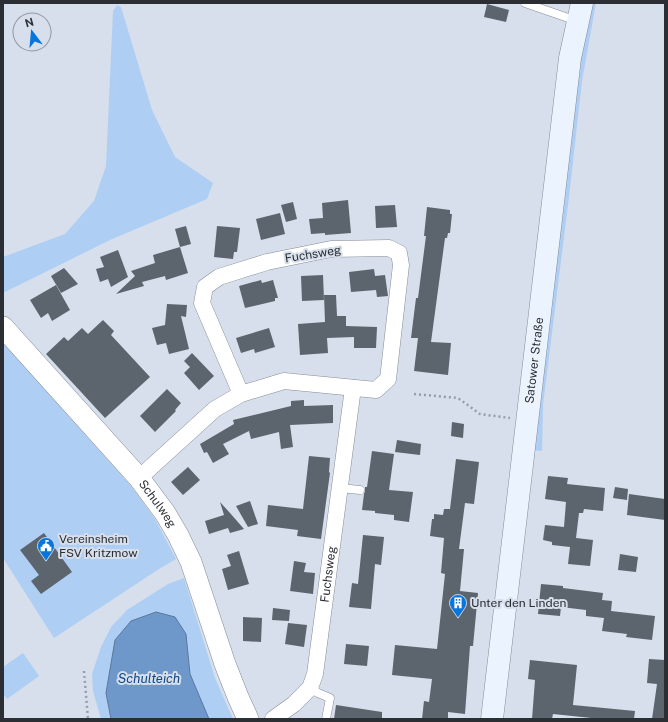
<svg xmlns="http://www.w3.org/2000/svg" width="668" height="722" viewBox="0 0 668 722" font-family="'Public Sans',sans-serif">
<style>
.green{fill:#afcef4}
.water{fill:#6e97ca;stroke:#5a789d}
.building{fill:#5c646e}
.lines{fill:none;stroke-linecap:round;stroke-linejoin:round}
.service-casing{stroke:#848c97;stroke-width:9}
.minor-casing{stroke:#848c97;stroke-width:17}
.tertiary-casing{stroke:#848c97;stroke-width:22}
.secondary-casing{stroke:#848c97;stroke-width:23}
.path{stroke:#979da7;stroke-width:2.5;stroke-dasharray:2 3;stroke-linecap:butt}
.service{stroke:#fff;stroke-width:8}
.minor{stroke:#fff;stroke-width:16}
.tertiary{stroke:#fff;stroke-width:21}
.secondary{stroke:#ebf3fe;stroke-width:22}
.labels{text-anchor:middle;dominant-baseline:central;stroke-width:4;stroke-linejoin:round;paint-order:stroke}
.street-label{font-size:12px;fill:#2b2e33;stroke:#d6dfeb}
.poi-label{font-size:12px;fill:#2b2e33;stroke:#d6dfeb;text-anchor:start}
.water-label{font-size:13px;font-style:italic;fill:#0d4887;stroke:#d6dfeb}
</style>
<rect width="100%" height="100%" fill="#d6dfeb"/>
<g class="green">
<polygon points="588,3 596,3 582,81 569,197 543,405 542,451 532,450 557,224"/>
<polygon points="117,5 121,7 152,110 175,157 213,183 207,199 110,240 3,293 3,257 65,234 94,201 106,166 113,11"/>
<polygon points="3,339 90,440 131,486 155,519 176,559 159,569 54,638 3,558"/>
<polygon points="184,578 215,678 233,719 101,719 93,691 92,674 101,647 111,627 127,610 168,584"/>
<polygon points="23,653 39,676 7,699 3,694 3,667"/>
</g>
<polygon class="water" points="156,612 175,617 186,634 190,674 209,719 111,719 106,693 115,640 131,621"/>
<g class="building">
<polygon points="487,4 509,10 506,22 484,17"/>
<polygon points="348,200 351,233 325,235 325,233 311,234 309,219 323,218 322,203"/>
<polygon points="293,202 297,219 286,222 281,205"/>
<polygon points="395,205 397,227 376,228 375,206"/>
<polygon points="427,207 450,210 450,214 452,214 450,233 448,233 447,238 445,238 431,342 451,343 448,375 414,371 418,338 411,338 416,298 418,298 426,236 424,236"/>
<polygon points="280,213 285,234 261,240 256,219"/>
<polygon points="186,226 191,244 180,247 175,229"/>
<polygon points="217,226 240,228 237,252 234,252 233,259 214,257"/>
<polygon points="180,247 188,273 166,280 165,276 142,282 144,286 116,294 135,276 131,271 155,263 153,255"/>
<polygon points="118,250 128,277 111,287 108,279 100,282 96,269 104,267 100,257"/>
<polygon points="64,268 78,284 61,293 51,276"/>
<polygon points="374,269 375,276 385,275 388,296 377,297 376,290 351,292 349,272"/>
<polygon points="323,275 324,300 302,301 301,276"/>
<polygon points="261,280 262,283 273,280 278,298 275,298 275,301 245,308 239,286"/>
<polygon points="56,285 70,310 52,321 48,313 41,318 30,300"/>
<polygon points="324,295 336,295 337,316 346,316 346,326 377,327 376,348 354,348 354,337 327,338 328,353 300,355 298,324 325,322"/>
<polygon points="167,304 187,305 186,317 181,316 189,349 169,354 166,343 157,345 152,328 165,325"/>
<polygon points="103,320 114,331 111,335 150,377 105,418 46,354 64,337 68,341 82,328 88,334"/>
<polygon points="269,328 275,347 255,353 254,349 241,353 236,338"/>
<polygon points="192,353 214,376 199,390 184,373 190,367 184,361"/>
<polygon points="167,389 181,403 175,410 176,411 155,432 140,416"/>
<polygon points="304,400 304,406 333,405 333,423 290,425 293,447 281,449 279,432 251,439 249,431 223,444 229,454 213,463 207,452 204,453 200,444 234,424 233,420 291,406 291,401"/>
<polygon points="452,422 464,424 463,438 451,436"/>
<polygon points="397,440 421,444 420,455 395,452"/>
<polygon points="372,451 394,454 389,490 413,492 409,522 394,520 394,515 375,513 375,511 362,510 364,494 365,491 365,487 367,487"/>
<polygon points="309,456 330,458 329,472 330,473 321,539 297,536 298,530 266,526 268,505 303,509"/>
<polygon points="456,459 479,462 474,504 465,503 459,549 464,549 460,591 478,593 473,646 470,646 465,714 448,712 448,719 422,719 424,701 429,702 432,679 392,675 395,645 437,649 445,574 441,573 444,538 430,536 432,519 434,519 434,514 443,515 444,509 450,509"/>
<polygon points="188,467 200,480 183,495 171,482"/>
<polygon points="548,476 568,478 567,484 605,488 603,511 584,509 583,513 579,513 576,538 593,540 590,566 568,564 570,547 552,545 552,542 543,540 545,525 564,527 566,502 545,499"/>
<polygon points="615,487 628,489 627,500 613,498"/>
<polygon points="629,494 665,499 665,520 627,515"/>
<polygon points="250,501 258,524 248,527 236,506"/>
<polygon points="220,502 230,513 244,529 230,533 228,528 209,534 205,521 224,515"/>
<polygon points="44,533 72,572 41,594 31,581 39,575 20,550"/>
<polygon points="363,535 384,537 381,565 375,564 371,609 349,607 352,583 358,584"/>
<polygon points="239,551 249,584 228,590 222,569 231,566 227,555"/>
<polygon points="620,554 638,557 636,572 618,570"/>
<polygon points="294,561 306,563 304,572 315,573 313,594 290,591"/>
<polygon points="541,584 563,586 563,588 603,593 602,600 612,601 611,611 655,616 652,640 626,637 627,634 602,631 604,618 586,616 586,610 561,607 560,616 538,614"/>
<polygon points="273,608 290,610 289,621 272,620"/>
<polygon points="243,617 262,618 261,642 243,641"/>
<polygon points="288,623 307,625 304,647 285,644"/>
<polygon points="346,644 369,646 367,666 344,664"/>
<polygon points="649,659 665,660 665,719 652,719 657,684 647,683"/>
<polygon points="530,660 577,665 573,705 635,711 634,719 601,719 553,714 552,719 532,719 535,680 528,679"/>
<polygon points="336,705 382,712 382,719 334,719"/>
</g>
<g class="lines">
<defs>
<g id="service">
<polyline points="525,3 577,21"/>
<polyline points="340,488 360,490"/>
<polyline points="310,688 318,693 330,698 326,719"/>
</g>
<g id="minor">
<polyline points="139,478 215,409 241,394 284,381 376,390 388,379 401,265 399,253 389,248 331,249 267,262 219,277 205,287 202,303 241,394"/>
<path id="s1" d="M273,719L294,704L310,688L315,674L353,388"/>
</g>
<g id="tertiary">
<path id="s2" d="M3,327L139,478L165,513L178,535L191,562L225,664L238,697L248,719"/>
</g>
<g id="secondary">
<path id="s3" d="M492,719L570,58L582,3"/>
</g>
</defs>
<use href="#service" class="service-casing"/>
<use href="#minor" class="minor-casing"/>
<use href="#tertiary" class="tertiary-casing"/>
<use href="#secondary" class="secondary-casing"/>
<g class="path">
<polyline points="414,394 458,398 480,414 510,418"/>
<polyline points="84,671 88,719"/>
</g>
<use href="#service" class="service"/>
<use href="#minor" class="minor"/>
<use href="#tertiary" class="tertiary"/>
<use href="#secondary" class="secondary"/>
</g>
<defs>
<symbol id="civic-pin" viewBox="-11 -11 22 30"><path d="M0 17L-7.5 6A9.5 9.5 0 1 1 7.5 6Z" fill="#0676dd" stroke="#d6dfeb"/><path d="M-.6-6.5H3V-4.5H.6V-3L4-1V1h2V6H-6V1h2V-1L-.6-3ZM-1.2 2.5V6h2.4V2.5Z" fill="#fff"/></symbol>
<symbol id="building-pin" viewBox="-11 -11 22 30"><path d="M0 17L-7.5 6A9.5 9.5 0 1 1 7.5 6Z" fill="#0676dd" stroke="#d6dfeb"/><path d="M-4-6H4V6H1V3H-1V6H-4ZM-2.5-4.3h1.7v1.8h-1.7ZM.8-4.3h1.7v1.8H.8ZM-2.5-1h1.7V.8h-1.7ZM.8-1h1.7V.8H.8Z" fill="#fff"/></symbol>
</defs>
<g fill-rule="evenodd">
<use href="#civic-pin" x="36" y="536" width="20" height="27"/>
<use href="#building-pin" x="448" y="593" width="20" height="27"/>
</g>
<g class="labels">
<g class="street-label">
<text transform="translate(313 254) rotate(-9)">Fuchsweg</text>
<text stroke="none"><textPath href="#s3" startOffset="361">Satower Straße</textPath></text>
<text stroke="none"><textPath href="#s2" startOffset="235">Schulweg</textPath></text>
<text stroke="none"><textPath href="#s1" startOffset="164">Fuchsweg</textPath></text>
</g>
<g class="poi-label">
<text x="59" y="539">Vereinsheim<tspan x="59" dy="14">FSV Kritzmow</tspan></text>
<text x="471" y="603">Unter den Linden</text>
</g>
<g class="water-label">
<text x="149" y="678">Schulteich</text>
</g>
</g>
<rect width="668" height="722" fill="none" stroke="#2b2e33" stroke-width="8"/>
<g transform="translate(32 32) rotate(344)"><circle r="19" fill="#d6dfeb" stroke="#9298a1"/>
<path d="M0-3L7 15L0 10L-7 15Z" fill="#0676dd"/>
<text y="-6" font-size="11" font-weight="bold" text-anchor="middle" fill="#2b2e33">N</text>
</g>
</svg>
